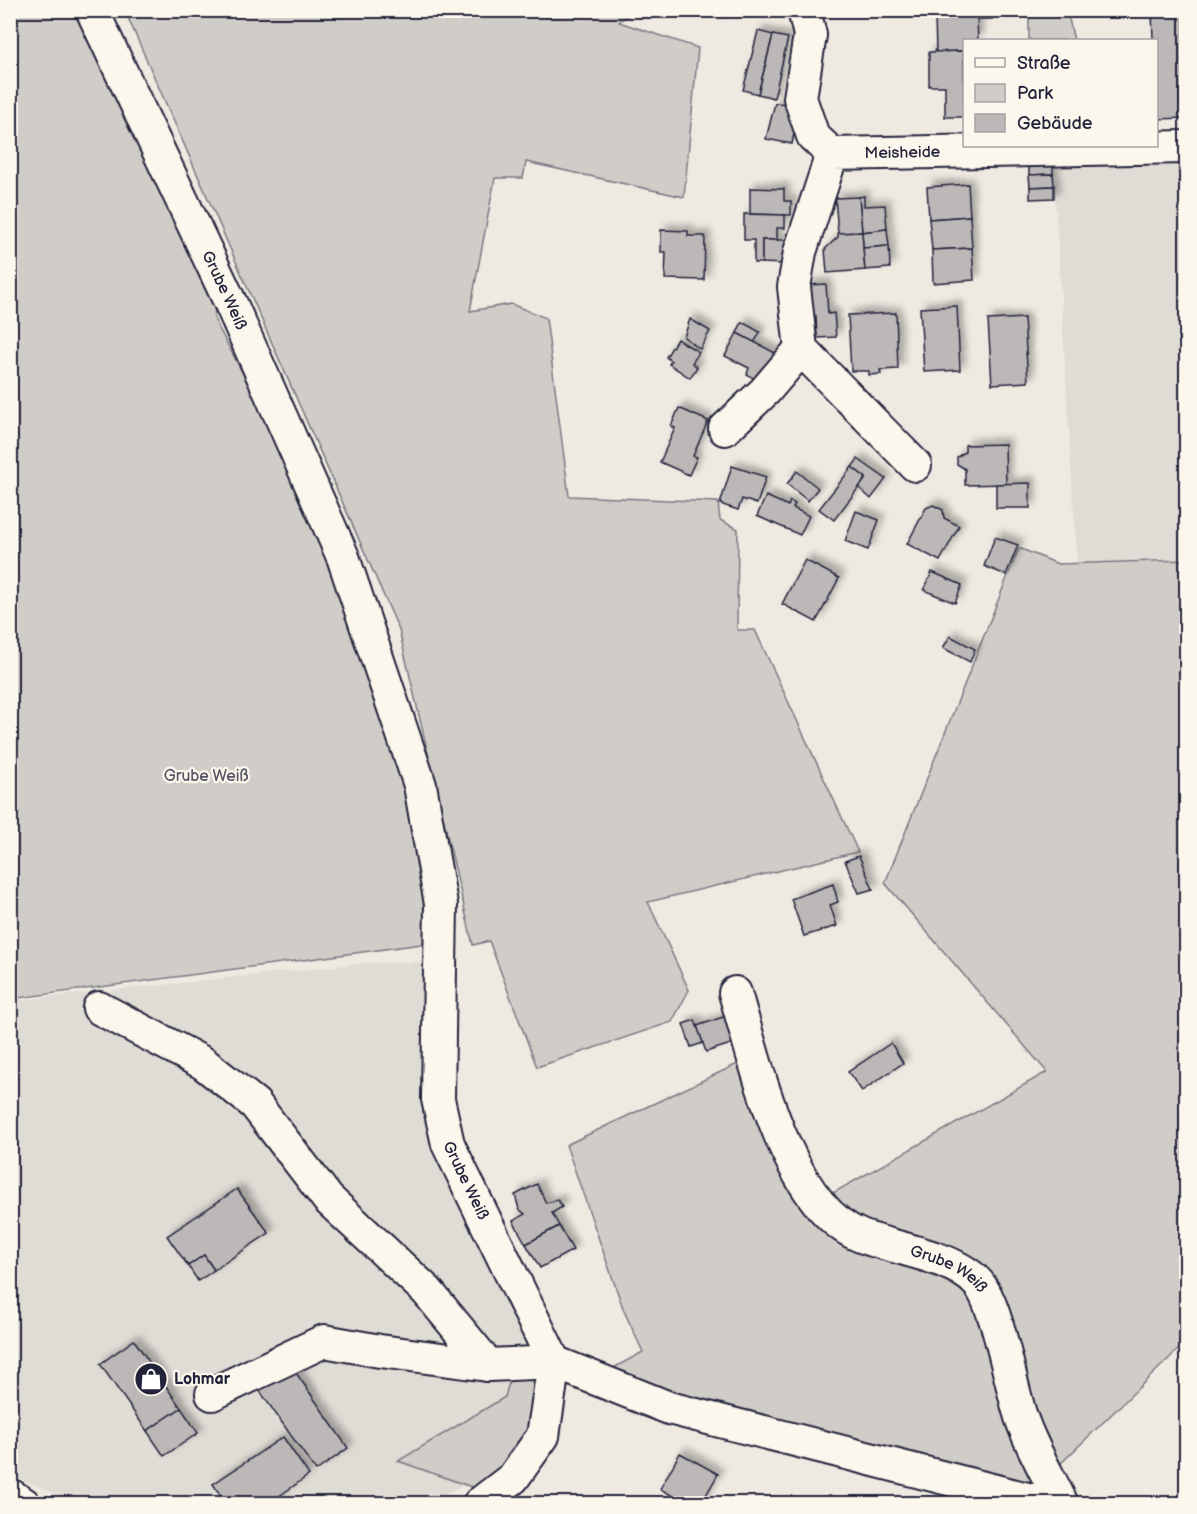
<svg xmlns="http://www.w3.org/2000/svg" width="1197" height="1514" viewBox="0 0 1197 1514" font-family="'Balsamiq Sans',sans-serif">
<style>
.built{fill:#dfdbd5}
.green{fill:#d0cdc9;stroke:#797882;stroke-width:1.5}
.building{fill:#bcb8b8;stroke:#22223b;stroke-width:1.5;filter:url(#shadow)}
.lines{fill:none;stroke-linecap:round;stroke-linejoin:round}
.minor-casing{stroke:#22223b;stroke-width:36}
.minor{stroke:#fbf7ec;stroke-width:32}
.labels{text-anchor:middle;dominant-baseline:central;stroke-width:4.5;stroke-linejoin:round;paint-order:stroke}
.street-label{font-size:16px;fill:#22223b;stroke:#fbf7ec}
.park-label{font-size:16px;fill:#565566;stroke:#fbf7ec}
.poi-label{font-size:16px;font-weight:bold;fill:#22223b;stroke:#fbf7ec;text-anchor:start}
</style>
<defs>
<filter id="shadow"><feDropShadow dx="5.5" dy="-5.5" stdDeviation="3" flood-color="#0004"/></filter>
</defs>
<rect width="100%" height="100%" fill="#eeeae2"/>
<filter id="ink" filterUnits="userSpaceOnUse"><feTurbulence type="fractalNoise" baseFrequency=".0167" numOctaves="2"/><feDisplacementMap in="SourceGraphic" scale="12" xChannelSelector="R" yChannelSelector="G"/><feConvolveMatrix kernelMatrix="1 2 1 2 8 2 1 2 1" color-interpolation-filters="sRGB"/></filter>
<g filter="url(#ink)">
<g class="built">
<polygon points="1186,159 1186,560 1077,564 1053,162"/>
<polygon points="427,962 424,1067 542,1358 511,1375 505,1397 399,1461 465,1485 426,1504 67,1504 52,1492 11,1475 10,996 23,1000 364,963"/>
</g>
<g class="green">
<polygon points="10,11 81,11 97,58 154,175 212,272 215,321 265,415 284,437 411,784 431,923 429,943 11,999"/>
<polygon points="125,11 633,11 619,22 698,48 684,197 526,162 523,178 495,178 470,311 511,304 546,318 569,496 718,502 720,520 738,529 737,630 755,630 858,852 648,902 689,990 672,1022 537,1067 489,941 473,945 399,630"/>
<polygon points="1029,11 1067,11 1074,40 1029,40"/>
<polygon points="1019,548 1058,564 1186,560 1186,1342 1055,1469 1030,1422 997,1295 866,1229 824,1198 1047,1072 885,883"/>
<polygon points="748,1059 810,1206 971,1286 1036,1485 702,1409 608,1371 643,1352 624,1311 566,1145"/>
<polygon points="542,1358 527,1435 483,1491 398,1461 505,1397 511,1375"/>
</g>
<g class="building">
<polygon points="697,10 724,10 723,17"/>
<polygon points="950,10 992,10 992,19 977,19 978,40 964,40 964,51 936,52 935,18 950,18"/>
<polygon points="1152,10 1186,10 1186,118 1156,119 1156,40 1153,40"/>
<polygon points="758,31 773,35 758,94 743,90"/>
<polygon points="773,35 788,38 774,98 758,94"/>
<polygon points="964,51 964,117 945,117 945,86 929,86 929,52"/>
<polygon points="775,103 791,104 797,118 792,144 766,139"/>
<polygon points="1053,162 1053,174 1029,175 1029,163"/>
<polygon points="1053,174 1054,186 1030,187 1029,175"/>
<polygon points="968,184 970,216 929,219 927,187"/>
<polygon points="1054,186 1054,198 1030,199 1030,187"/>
<polygon points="750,188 784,189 784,201 791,201 791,215 750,214"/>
<polygon points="864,196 864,206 885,205 887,229 862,232 859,197"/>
<polygon points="859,197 862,232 838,233 835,198"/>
<polygon points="744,214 785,215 785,228 777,228 777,240 762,240 762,263 754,263 754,240 744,240"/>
<polygon points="970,216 972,248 932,250 929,219"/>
<polygon points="887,229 889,246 863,248 862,232"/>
<polygon points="661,230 688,231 688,236 705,236 704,280 665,279 666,252 661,252"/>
<polygon points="862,232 865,270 827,273 825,249 838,237 838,233"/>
<polygon points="762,240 785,240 784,264 762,263"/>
<polygon points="889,246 890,268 865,270 863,248"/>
<polygon points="972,248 974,280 933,283 932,250"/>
<polygon points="826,284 828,314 834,313 836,337 817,338 816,316 810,317 808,285"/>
<polygon points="957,306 960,370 924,372 920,308"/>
<polygon points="896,313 898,369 880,370 881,374 869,375 869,371 851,371 848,315"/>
<polygon points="1024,318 1028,382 992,384 988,320"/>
<polygon points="690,319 710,331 700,349 684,337"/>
<polygon points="742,322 760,332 754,343 737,333"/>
<polygon points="737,333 781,356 759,382 747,374 749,368 725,356"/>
<polygon points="677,339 699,352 692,363 697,367 690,378 669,364 671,361 666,357"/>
<polygon points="679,408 708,421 693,456 697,457 689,475 660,462 675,428 671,426"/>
<polygon points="1005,444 1006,484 965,485 965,469 957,464 957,457 965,452 965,445"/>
<polygon points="858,459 886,479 871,499 859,488 866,478 852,467"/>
<polygon points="732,466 766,477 757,504 742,499 738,510 720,504"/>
<polygon points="852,467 866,478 834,520 819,509"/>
<polygon points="797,471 818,488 808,501 787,484"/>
<polygon points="1030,483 1030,508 996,508 996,484"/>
<polygon points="766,496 788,506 790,501 795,504 793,508 809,516 800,535 757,516"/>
<polygon points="933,505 943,510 944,518 959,526 940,561 907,544 926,508"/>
<polygon points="856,511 879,520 868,550 845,541"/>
<polygon points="995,537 1018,545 1006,575 984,566"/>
<polygon points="805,560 839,578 816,622 782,604"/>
<polygon points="932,572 962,585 955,603 924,590"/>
<polygon points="950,636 975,649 970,662 943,648"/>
<polygon points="859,856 873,889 859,893 845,861"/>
<polygon points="833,884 838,902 830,905 837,926 804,936 791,899"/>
<polygon points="732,1014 740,1041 706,1052 697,1026"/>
<polygon points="695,1020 703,1043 691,1047 683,1024"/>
<polygon points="891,1043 903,1063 862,1091 848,1072"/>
<polygon points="537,1184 546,1203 558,1200 562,1207 552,1213 559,1226 526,1244 513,1221 525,1214 519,1209 515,1195"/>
<polygon points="237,1189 269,1233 214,1270 204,1255 188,1266 167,1236"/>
<polygon points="559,1226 573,1250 540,1268 526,1244"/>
<polygon points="204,1255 214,1270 198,1281 188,1266"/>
<polygon points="134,1340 181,1408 147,1431 100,1364"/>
<polygon points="292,1367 348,1448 316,1471 259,1390"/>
<polygon points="181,1408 198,1433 164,1456 147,1431"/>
<polygon points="283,1437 309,1475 268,1504 226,1504 213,1484"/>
<polygon points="680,1453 718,1474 701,1504 688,1504 660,1489"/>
</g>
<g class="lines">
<defs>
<g id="minor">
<path id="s1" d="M92,10L231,304L343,557L420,785L441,904L438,1099L448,1144L554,1362L488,1365L427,1291L328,1199L255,1104L203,1063L99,1008"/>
<polyline points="804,10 810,35 800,98 813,136 832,154"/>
<polyline points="725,429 765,391 801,349"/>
<path id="s2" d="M915,465L801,349L794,287L800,252L832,154L1186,147"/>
<path id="s3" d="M735,993C756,1063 787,1207 861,1236C895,1249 954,1256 978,1283C998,1306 1010,1384 1021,1417C1031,1447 1048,1475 1062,1504"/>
<polyline points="212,1394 324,1341 380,1351 488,1365"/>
<polyline points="10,1495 24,1504"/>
<polyline points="479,1504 513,1478 543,1436 554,1362 669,1408 1047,1504"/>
</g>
</defs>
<use href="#minor" class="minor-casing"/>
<use href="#minor" class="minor"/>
</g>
</g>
<defs>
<symbol id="shop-disc" viewBox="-11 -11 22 22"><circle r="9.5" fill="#22223b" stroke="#fbf7ec"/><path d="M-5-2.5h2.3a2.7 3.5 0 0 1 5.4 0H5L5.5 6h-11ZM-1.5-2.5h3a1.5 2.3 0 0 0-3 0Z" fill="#fff"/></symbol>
</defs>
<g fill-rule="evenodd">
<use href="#shop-disc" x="132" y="1360" width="38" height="38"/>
</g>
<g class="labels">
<g class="street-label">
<text stroke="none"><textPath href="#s2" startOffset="434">Meisheide</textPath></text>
<text stroke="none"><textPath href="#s1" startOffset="310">Grube Weiß</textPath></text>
<text stroke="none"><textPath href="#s1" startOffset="1245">Grube Weiß</textPath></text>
<text stroke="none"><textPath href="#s3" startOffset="376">Grube Weiß</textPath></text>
</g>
<g class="park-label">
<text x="206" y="776">Grube Weiß</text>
</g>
<g class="poi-label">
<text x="174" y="1379">Lohmar</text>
</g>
</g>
<rect width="1197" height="1514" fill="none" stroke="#fbf7ec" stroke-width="36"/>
<rect x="18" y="18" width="1161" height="1478" fill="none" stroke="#22223b" stroke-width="2" filter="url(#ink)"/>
<rect x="963" y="39" width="195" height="108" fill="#fbf7ec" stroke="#a4a2a5" stroke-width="1.5"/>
<rect x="975" y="58" width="30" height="9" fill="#fbf7ec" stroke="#a4a2a5" stroke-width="1.5"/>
<text x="1017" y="69" font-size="18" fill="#22223b">Straße</text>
<rect x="975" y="84" width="30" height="18" fill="#d0cdc9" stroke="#a4a2a5" stroke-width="1.5"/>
<text x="1017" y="99" font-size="18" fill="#22223b">Park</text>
<rect x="975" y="114" width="30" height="18" fill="#bcb8b8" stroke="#a4a2a5" stroke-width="1.5"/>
<text x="1017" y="129" font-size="18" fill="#22223b">Gebäude</text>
</svg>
